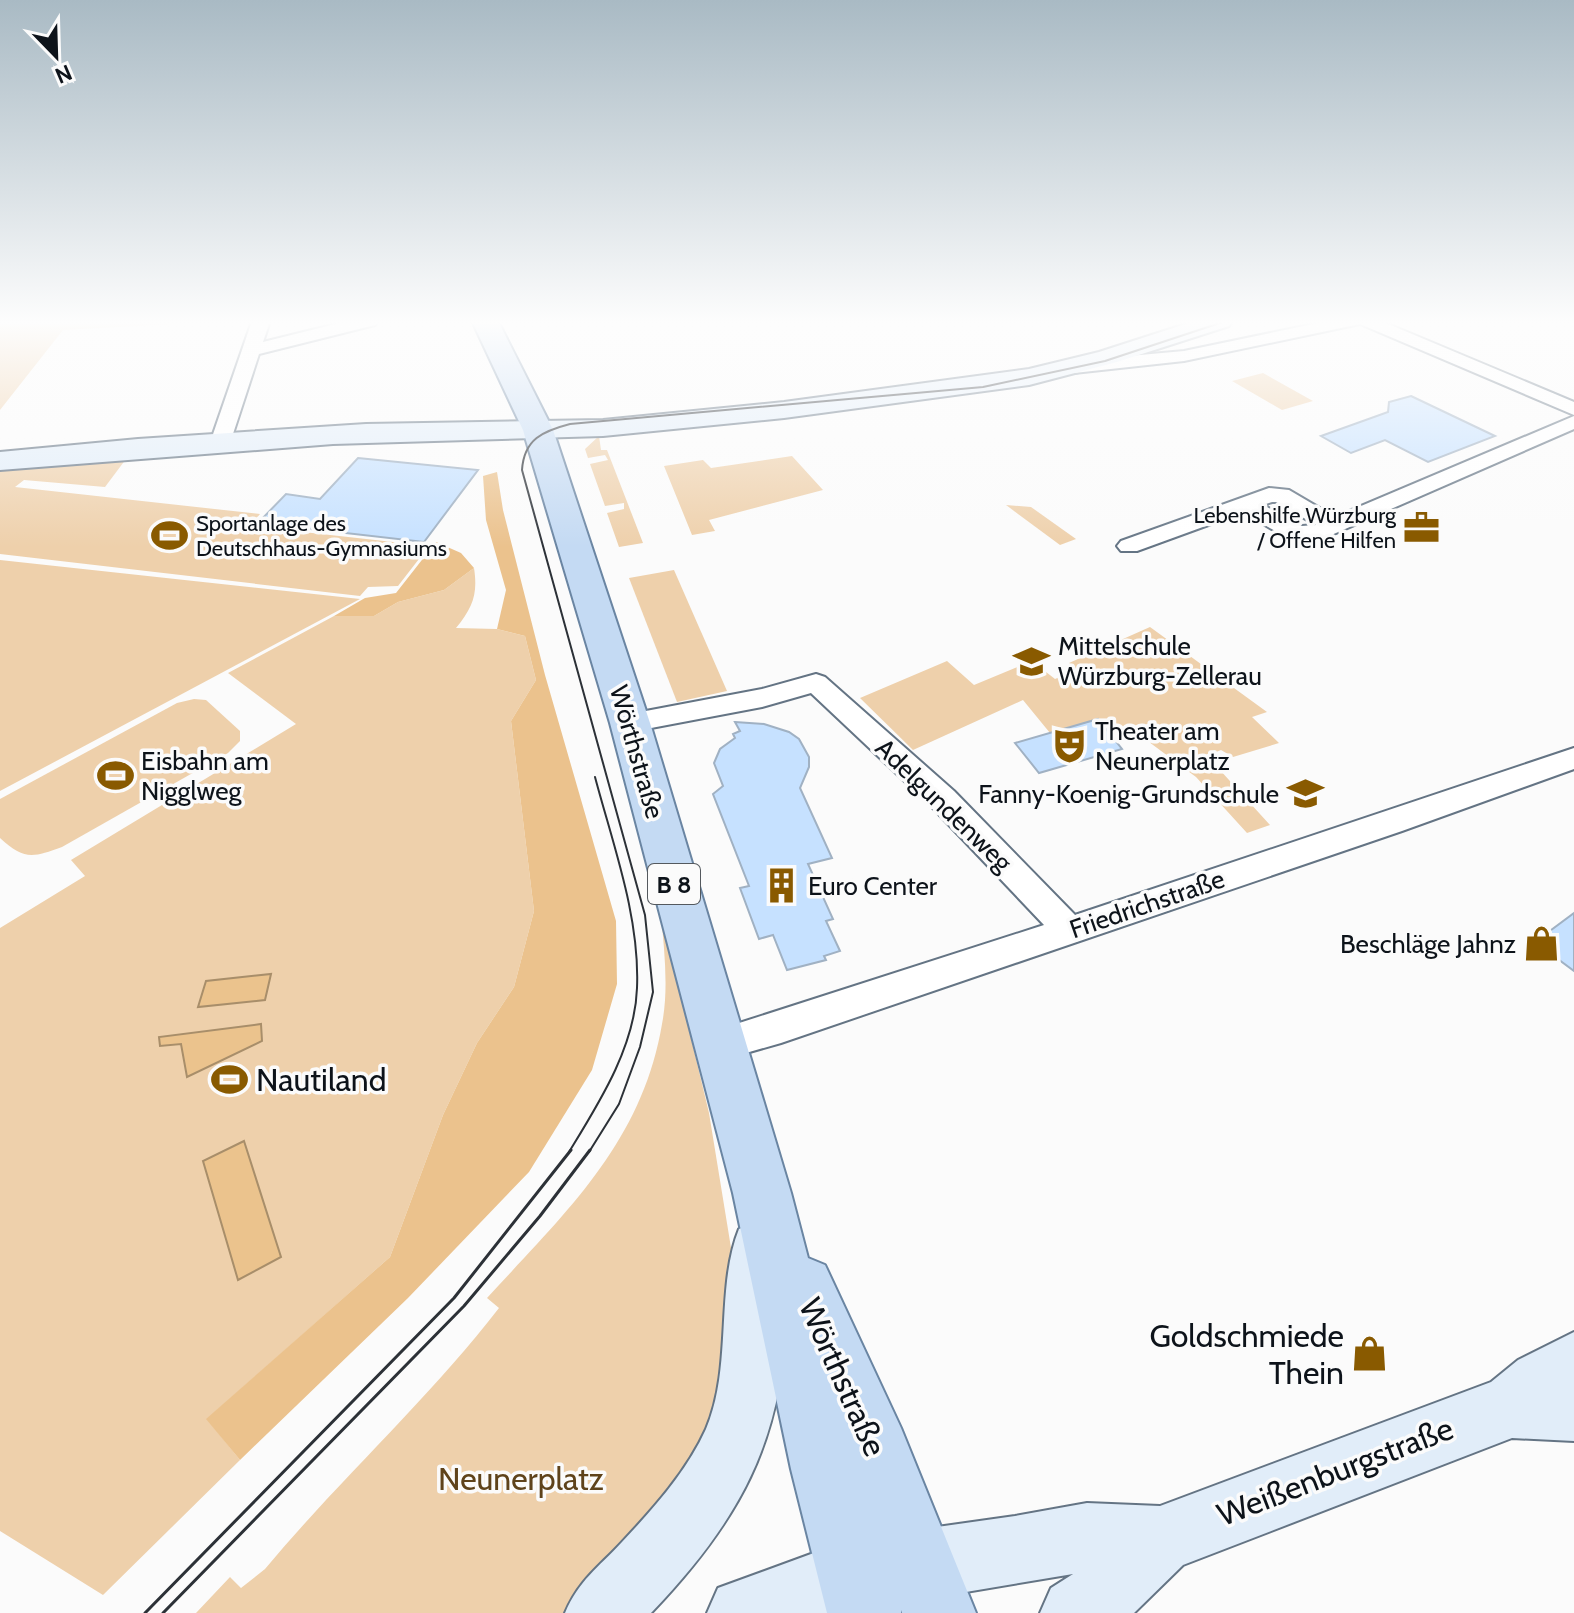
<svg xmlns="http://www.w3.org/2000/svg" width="1574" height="1613" viewBox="0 0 1574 1613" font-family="Cabin,sans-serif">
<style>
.green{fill:#eed0ab}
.forest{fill:#ebc28d}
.water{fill:#ebc38d;stroke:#a88e6a;stroke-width:2}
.building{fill:#c6e1ff;stroke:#a0b1c3;stroke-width:2}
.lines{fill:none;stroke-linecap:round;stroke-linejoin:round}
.street-casing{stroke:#647484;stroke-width:4}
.secondary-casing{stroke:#647484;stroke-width:4}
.primary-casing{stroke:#6a85a2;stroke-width:4}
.street{fill:#fff;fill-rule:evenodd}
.secondary{fill:#e1edf9;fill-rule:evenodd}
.primary{fill:#c4daf3;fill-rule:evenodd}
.tram-far1{stroke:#2c3137;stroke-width:2}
.tram{stroke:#2c3137;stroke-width:3}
.labels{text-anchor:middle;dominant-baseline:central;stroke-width:7;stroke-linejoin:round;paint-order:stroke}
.far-poi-label{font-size:22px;fill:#0d131a;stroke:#fbfbfb;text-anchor:end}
.shield{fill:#fbfbfb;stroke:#54595e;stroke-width:2}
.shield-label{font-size:24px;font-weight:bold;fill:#0d131a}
.poi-label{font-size:26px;fill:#0d131a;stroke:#fbfbfb;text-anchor:start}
.street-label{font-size:26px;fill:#0d131a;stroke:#fbfbfb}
.near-poi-label{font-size:32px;fill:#0d131a;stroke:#fbfbfb;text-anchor:start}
.near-street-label{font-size:32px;fill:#0d131a;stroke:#fbfbfb}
.near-park-label{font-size:32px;fill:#5f431b;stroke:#fbfbfb}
</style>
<rect width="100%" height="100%" fill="#fbfbfb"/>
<g class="green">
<polygon points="0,321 231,321 63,330 0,410"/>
<polygon points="1263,373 1313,401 1282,410 1232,381"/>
<polygon points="599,436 601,450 607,450 643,543 619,547 607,513 624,509 624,503 605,506 590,464 608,460 605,455 588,458 585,449"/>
<polygon points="792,456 823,490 709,520 715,531 692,535 664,466 703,460 711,468"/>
<polygon points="126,459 105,487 24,480 15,487 260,514 250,526 429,546 398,586 368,587 360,596 0,554 0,468"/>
<polygon points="1006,505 1031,507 1076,539 1060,545"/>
<polygon points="0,560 360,599 0,791"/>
<path d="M474,568C478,594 473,607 456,628L497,629L525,636L536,680L511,721L534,911L514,987L477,1043L443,1115L390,1257L207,1419L240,1460L103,1595L0,1531V928L85,876L71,860L296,724L228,673L334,616H374L398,602L444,590Z"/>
<polygon points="674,570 727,691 677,702 629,578"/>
<polygon points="1150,627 1267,712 1252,717 1279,743 1233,757 1221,750 1211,754 1209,758 1270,825 1247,833 1196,777 1137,733 1122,740 1098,720 1050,733 1023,700 913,750 860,698 947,661 974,685 1032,661 1055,679 1076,670 1069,663"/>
<path d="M194,699L206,700L240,731V741L228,753L62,847C32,858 24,860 0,838V799L177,703Z"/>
<path d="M661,913L709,1113L733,1260L734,1284L711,1440L569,1613H196L230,1577L241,1588L265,1569C340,1479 428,1400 499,1308L487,1298C565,1213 642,1143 662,1024C669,988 664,950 661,913Z"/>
</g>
<g class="forest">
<polygon points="497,472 503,510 545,675 616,921 617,984 592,1070 529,1172 408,1298 240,1460 206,1419 390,1257 443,1115 477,1043 514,987 534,911 511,721 536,680 525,636 497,629 506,590 486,520 483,476"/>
<polygon points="436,542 461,553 474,568 444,590 398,602 374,616 334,616 365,598 396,593"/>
</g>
<g class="water">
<polygon points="271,974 265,1000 198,1007 206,981"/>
<polygon points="261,1024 262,1041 187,1077 181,1044 160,1046 159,1037"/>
<polygon points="244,1141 281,1257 238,1280 203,1161"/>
</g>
<g class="building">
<polygon points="1411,396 1495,436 1428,462 1385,440 1351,453 1321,436 1388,412 1389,402"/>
<polygon points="358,458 478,470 424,542 258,523 286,494 320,499"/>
<polygon points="1098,719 1122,749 1039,773 1015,743"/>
<polygon points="735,722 764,724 789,732 799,739 809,757 809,767 800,788 832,858 808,864 833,919 826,921 840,951 824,956 826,960 787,970 773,935 759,939 740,888 749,886 713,794 723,786 714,763 720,749 735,738 733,734 740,731"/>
<polygon points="1574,913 1574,971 1535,942"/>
</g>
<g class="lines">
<defs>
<g id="street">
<polygon points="252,321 270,321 263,342 348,321 378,321 375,325 259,354 230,443 227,447 213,447 210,443"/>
<polygon points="1328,321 1381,321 1574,402 1574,415 1360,324 1184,361 1074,373 1065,367 1074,361 1184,351"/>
<path d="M1574,416V429L1320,540C1293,547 1266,525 1244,512L1137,551H1121L1117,546L1121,541L1269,488L1289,490L1335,517ZM1272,502H1276L1316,525L1302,526L1263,505Z"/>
<polygon points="816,674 825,677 954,791 1075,915 1574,748 1574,769 1402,831 781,1043 718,1061 705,1056 700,1045 705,1034 1044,925 932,807 811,693 762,707 630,732 620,730 616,723 620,716 630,714 762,689"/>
</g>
<g id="secondary">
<polygon points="1195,321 1232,321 1229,326 1117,362 1029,385 784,418 603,436 333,444 0,470 0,452 138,439 366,424 603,420 784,402 1029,369 1099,352"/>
<path d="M760,1221L781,1229C792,1257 788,1284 787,1314C782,1443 739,1521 651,1613H565C579,1580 598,1568 622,1542C654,1508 687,1471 706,1429C733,1366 715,1289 739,1229Z"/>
<polygon points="1574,1332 1574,1441 1512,1438 1183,1565 1134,1613 1040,1613 1051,1588 1073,1574 841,1613 707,1613 718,1588 852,1539 1015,1516 1087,1503 1160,1506 1491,1382 1518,1360"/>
</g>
<polygon id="primary" points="472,321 498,321 553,430 650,723 791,1193 808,1258 825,1265 901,1428 976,1613 902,1613 901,1610 901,1613 827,1613 791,1469 733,1193 610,723 523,430"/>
</defs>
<use href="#street" class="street-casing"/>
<use href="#secondary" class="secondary-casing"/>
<use href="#primary" class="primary-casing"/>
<use href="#street" class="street"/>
<use href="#secondary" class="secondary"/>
<use href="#primary" class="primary"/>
<g class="tram-far1">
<path d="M569,1152C599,1103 635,1047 637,988C640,917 613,845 595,777"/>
<path d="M589,1152L619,1104L640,1047L653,992L645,915L522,470C524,439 543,431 570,424L983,387L1105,361L1226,321"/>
</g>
<g class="tram">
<polyline points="145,1613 454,1298 571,1150"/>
<polyline points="163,1613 464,1306 540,1216 590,1150"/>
</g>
</g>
<linearGradient id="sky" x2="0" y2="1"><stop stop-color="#a9bac4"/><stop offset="0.59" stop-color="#fdfdfd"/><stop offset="1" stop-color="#fdfdfd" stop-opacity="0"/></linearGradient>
<rect width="1574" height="547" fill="url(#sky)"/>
<defs>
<symbol id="office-bare" viewBox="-9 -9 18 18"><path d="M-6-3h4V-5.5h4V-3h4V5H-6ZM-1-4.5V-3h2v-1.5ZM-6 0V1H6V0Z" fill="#895a00" stroke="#fbfbfb" stroke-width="2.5" paint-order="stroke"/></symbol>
<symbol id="stadium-bare" viewBox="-9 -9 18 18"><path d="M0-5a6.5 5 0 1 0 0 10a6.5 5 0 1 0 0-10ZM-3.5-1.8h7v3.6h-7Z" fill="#895a00" stroke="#fbfbfb" stroke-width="2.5" paint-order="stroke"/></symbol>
<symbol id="school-bare" viewBox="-9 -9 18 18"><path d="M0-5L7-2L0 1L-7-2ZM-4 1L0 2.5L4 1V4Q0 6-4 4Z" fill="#895a00" stroke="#fbfbfb" stroke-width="2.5" paint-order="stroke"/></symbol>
<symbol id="theatre-bare" viewBox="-9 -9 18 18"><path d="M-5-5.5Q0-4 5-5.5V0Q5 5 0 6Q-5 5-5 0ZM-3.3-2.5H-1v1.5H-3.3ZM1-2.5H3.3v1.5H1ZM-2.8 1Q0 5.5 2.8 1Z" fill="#895a00" stroke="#fbfbfb" stroke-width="2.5" paint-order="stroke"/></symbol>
<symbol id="building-bare" viewBox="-9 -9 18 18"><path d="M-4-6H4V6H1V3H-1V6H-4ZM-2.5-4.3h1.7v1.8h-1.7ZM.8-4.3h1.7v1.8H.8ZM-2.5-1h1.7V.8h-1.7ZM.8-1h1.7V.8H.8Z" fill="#895a00" stroke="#fbfbfb" stroke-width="2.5" paint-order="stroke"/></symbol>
<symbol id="shop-bare" viewBox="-9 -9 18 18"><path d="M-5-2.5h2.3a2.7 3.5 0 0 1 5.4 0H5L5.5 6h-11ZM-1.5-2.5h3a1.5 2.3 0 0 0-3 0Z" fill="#895a00" stroke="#fbfbfb" stroke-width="2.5" paint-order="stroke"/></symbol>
</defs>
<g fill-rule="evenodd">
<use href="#office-bare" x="1396" y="502" width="51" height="51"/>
<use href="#stadium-bare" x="144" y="510" width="51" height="51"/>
<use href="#school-bare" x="1006" y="636" width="51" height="51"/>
<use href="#theatre-bare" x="1044" y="720" width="51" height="51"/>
<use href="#stadium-bare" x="90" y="750" width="51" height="51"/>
<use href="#school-bare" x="1280" y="768" width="51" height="51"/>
<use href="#building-bare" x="756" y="860" width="51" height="51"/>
<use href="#shop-bare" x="1516" y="918" width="51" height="51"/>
<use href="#stadium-bare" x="204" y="1054" width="51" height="51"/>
<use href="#shop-bare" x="1344" y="1328" width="51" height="51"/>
</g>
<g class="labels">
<g class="far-poi-label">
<text x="1396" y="515">Lebenshilfe Würzburg<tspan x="1396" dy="25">/ Offene Hilfen</tspan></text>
<text x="196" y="523" text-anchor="start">Sportanlage des<tspan x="196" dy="25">Deutschhaus-Gymnasiums</tspan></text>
</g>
<rect class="shield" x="648" y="864" width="52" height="40" rx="6"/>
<g class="shield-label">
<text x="674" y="884">B 8</text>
</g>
<g class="poi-label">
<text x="1058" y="646">Mittelschule<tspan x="1058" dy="30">Würzburg-Zellerau</tspan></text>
<text x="1095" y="731">Theater am<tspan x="1095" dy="30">Neunerplatz</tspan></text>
<text x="141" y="761">Eisbahn am<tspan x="141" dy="30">Nigglweg</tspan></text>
<text x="1279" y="794" text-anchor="end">Fanny-Koenig-Grundschule</text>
<text x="808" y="886">Euro Center</text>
<text x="1516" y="944" text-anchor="end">Beschläge Jahnz</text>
</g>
<g class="street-label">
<text transform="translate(637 752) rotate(74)">Wörthstraße</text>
<text transform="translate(944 805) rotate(44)">Adelgundenweg</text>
<text transform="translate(1147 904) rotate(-19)">Friedrichstraße</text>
</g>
<g class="near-poi-label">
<text x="256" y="1079">Nautiland</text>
<text x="1344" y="1335" text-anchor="end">Goldschmiede<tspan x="1344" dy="37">Thein</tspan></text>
</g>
<g class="near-street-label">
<text transform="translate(843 1377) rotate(66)">Wörthstraße</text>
<text transform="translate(1335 1471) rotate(-21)">Weißenburgstraße</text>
</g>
<g class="near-park-label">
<text x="521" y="1478">Neunerplatz</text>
</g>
</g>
<g transform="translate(56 56) rotate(157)" stroke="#fbfbfb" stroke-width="6" paint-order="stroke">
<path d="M0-6L14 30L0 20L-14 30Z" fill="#0d131a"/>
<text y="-12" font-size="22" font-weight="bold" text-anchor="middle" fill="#0d131a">N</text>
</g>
</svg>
